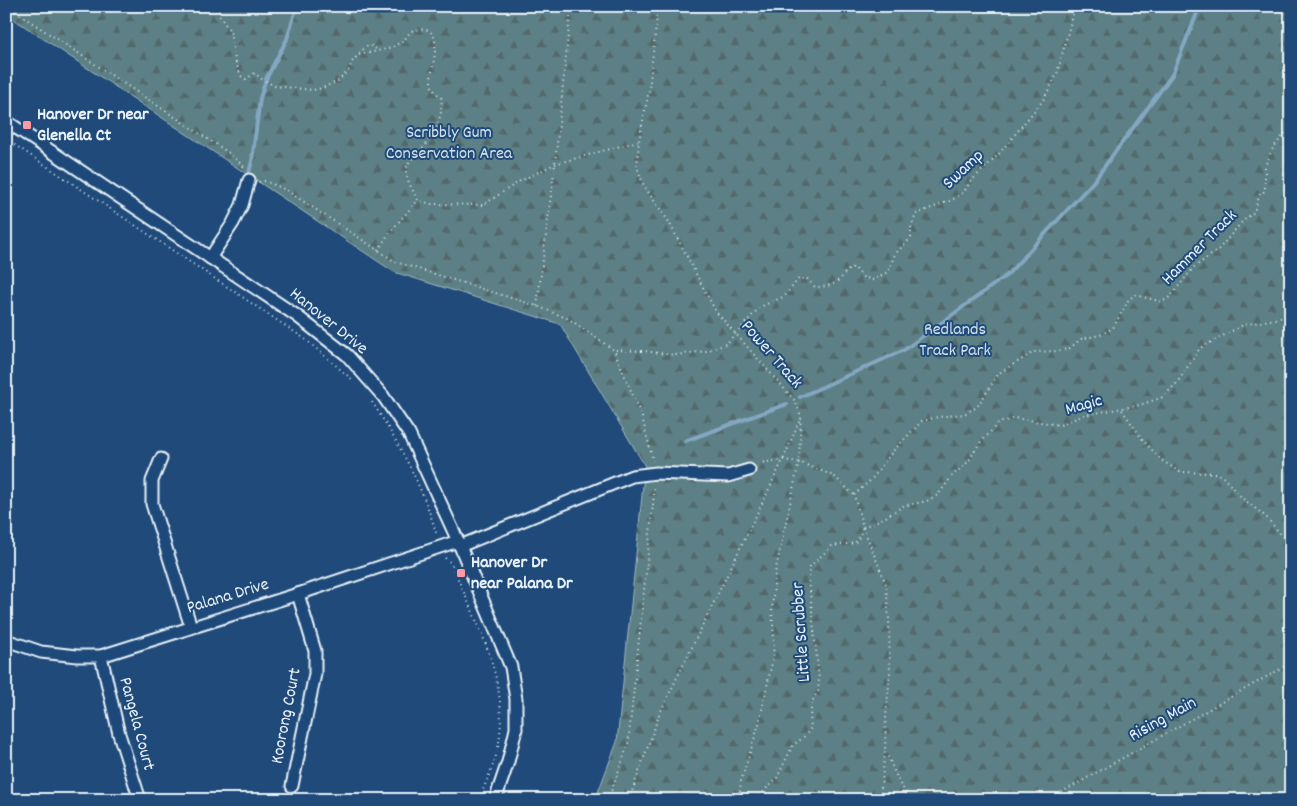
<svg xmlns="http://www.w3.org/2000/svg" width="1297" height="806" viewBox="0 0 1297 806" font-family="Dekko,sans-serif">
<style>
.forest{fill:url(#forest-firs);stroke:#a2b8be}
.lines{fill:none;stroke-linecap:round;stroke-linejoin:round}
.stream{stroke:#84a7c2;stroke-width:4}
.minor-casing{stroke:#e8f1f8;stroke-width:15}
.path{stroke:#e8f1f8;stroke-width:2;stroke-dasharray:1 4;stroke-linecap:butt}
.minor{stroke:#1f4a7a;stroke-width:11}
.poi-dot{fill:#ff9aa2;stroke:#1f4a7a;stroke-width:2}
.labels{text-anchor:middle;dominant-baseline:central;stroke-width:4;stroke-linejoin:round;paint-order:stroke}
.poi-label{font-size:18px;font-weight:bold;fill:#e8f1f8;stroke:#1f4a7a;text-anchor:start}
.park-label{font-size:18px;fill:#d3e0e7;stroke:#1f4a7a}
.street-label{font-size:18px;fill:#e8f1f8;stroke:#1f4a7a}
</style>
<defs>
<pattern id="forest-firs" width="22" height="20" patternUnits="userSpaceOnUse" patternTransform="scale(1.25)"><rect width="22" height="20" fill="#5b8085"/><path d="M5 1l3.5 6h-7zM16 11l3.5 6h-7z" fill="#52676a"/></pattern>
</defs>
<rect width="100%" height="100%" fill="#1f4a7a"/>
<filter id="ink" filterUnits="userSpaceOnUse"><feTurbulence type="fractalNoise" baseFrequency=".02" numOctaves="2"/><feDisplacementMap in="SourceGraphic" scale="10" xChannelSelector="R" yChannelSelector="G"/><feConvolveMatrix kernelMatrix="1 2 1 2 8 2 1 2 1" color-interpolation-filters="sRGB"/></filter>
<g filter="url(#ink)">
<polygon class="forest" points="6,6 1291,6 1291,800 595,800 617,742 645,466 560,324 394,272 6,14"/>
<g class="lines">
<g class="stream">
<polyline points="248,177 252,161 260,98 266,79 287,39 297,6"/>
<polyline points="800,397 904,350 1007,275 1093,182 1172,75 1200,6"/>
<polyline points="685,441 787,404"/>
</g>
<defs>
<g id="minor">
<polyline points="6,121 297,316 347,355 383,396 409,434 458,541 511,667 516,699 516,729 508,762 495,800"/>
<polyline points="210,258 233,223 242,205 249,180"/>
<polyline points="161,459 152,481 152,504 191,627"/>
<polyline points="460,546 632,476 656,473 728,476 749,470"/>
<polyline points="6,640 41,652 77,656 101,656 298,594 458,541"/>
<polyline points="101,656 119,734 140,800"/>
<polyline points="292,786 315,674 315,651 298,594"/>
</g>
</defs>
<use href="#minor" class="minor-casing"/>
<g class="path">
<polyline points="7,6 229,153 243,166 243,170"/>
<path d="M220,6L219,15L230,31L235,60L241,76L246,79L255,73L260,78L275,86L313,90L322,88L338,81L349,70L352,62L358,55L391,48L404,40L411,31C449,20 431,63 431,81C431,89 436,93 441,97C444,117 434,135 421,150C416,156 406,162 406,171C406,180 414,192 418,200L431,204L483,205L520,181L555,164L639,141"/>
<polyline points="658,6 649,90 639,141 637,167 644,186 669,222 716,312 736,334 795,401 801,416 799,462 775,573 772,610 774,639 773,658 759,724 741,781 739,800"/>
<polyline points="359,53 368,45 372,46 379,51"/>
<polyline points="6,139 305,339 354,381"/>
<polyline points="259,182 265,181 286,190 396,262 537,306 569,319 614,350 642,417 653,461"/>
<polyline points="378,250 390,232 418,200"/>
<polyline points="537,306 555,164 571,6"/>
<path d="M616,350L644,351L675,355L706,351L726,344L760,307L785,296L799,278L807,279L815,287C823,287 832,286 839,280C845,275 845,270 854,267L863,277L873,280L888,272L895,254L911,238V228L916,214L952,200L964,192L970,182L998,155L1044,99L1057,74L1075,6"/>
<path d="M372,402C399,443 424,489 437,536"/>
<polyline points="1122,410 1143,440 1161,460 1180,472 1216,473 1222,476 1242,498 1266,517 1291,546"/>
<polyline points="758,463 783,460 799,462 834,476 854,495 863,527 886,584 889,619 890,674 886,716 885,750 880,800"/>
<polyline points="854,495 871,480 893,451 922,421 938,417 964,414 977,407 999,373 1034,352 1058,351 1070,348 1081,339 1100,335 1113,328 1129,299 1136,295 1162,302 1170,297 1194,267 1217,251 1242,222 1254,212 1260,194 1265,191 1265,166 1273,148 1286,132 1291,133"/>
<polyline points="863,527 884,518 903,506 927,501 938,495 952,476 968,462 979,444 999,423 1015,418 1060,425 1084,415 1140,405 1163,397 1177,383 1200,348 1243,325 1291,316"/>
<path d="M445,558L451,563C475,620 509,678 499,742C496,762 486,781 479,800"/>
<polyline points="886,752 900,784 912,800"/>
<polyline points="608,800 628,745 655,485"/>
<polyline points="629,800 659,715 783,460 800,419"/>
<polyline points="750,800 760,794 776,780 793,745 803,738 811,728 810,716 812,702 818,691 819,679 809,582 810,566 832,546 855,543 860,536 863,527"/>
<polyline points="1048,800 1291,663"/>
</g>
<use href="#minor" class="minor"/>
</g>
</g>
<g class="poi-dot">
<rect x="22" y="120" width="10" height="10" rx="2.5"/>
<rect x="456" y="568" width="10" height="10" rx="2.5"/>
</g>
<g class="labels">
<g class="poi-label">
<text x="37" y="115">Hanover Dr near<tspan x="37" dy="21">Glenella Ct</tspan></text>
<text x="471" y="563">Hanover Dr<tspan x="471" dy="21">near Palana Dr</tspan></text>
</g>
<g class="park-label">
<text x="449" y="133">Scribbly Gum<tspan x="449" dy="21">Conservation Area</tspan></text>
<text x="955" y="330">Redlands<tspan x="955" dy="21">Track Park</tspan></text>
</g>
<g class="street-label">
<text transform="translate(964 170) rotate(-43)">Swamp</text>
<text transform="translate(1200 248) rotate(-45)">Hammer Track</text>
<text transform="translate(328 322) rotate(39)">Hanover Drive</text>
<text transform="translate(771 355) rotate(49)">Power Track</text>
<text transform="translate(1084 406) rotate(-16)">Magic</text>
<text transform="translate(228 597) rotate(-17)">Palana Drive</text>
<text transform="translate(802 632) rotate(-94)">Little Scrubber</text>
<text transform="translate(287 716) rotate(-79)">Koorong Court</text>
<text transform="translate(1163 720) rotate(-29)">Rising Main</text>
<text transform="translate(136 724) rotate(75)">Pangela Court</text>
</g>
</g>
<rect width="1297" height="806" fill="none" stroke="#1f4a7a" stroke-width="25"/>
<rect x="12" y="12" width="1272" height="781" fill="none" stroke="#e8f1f8" stroke-width="2" filter="url(#ink)"/>
</svg>
